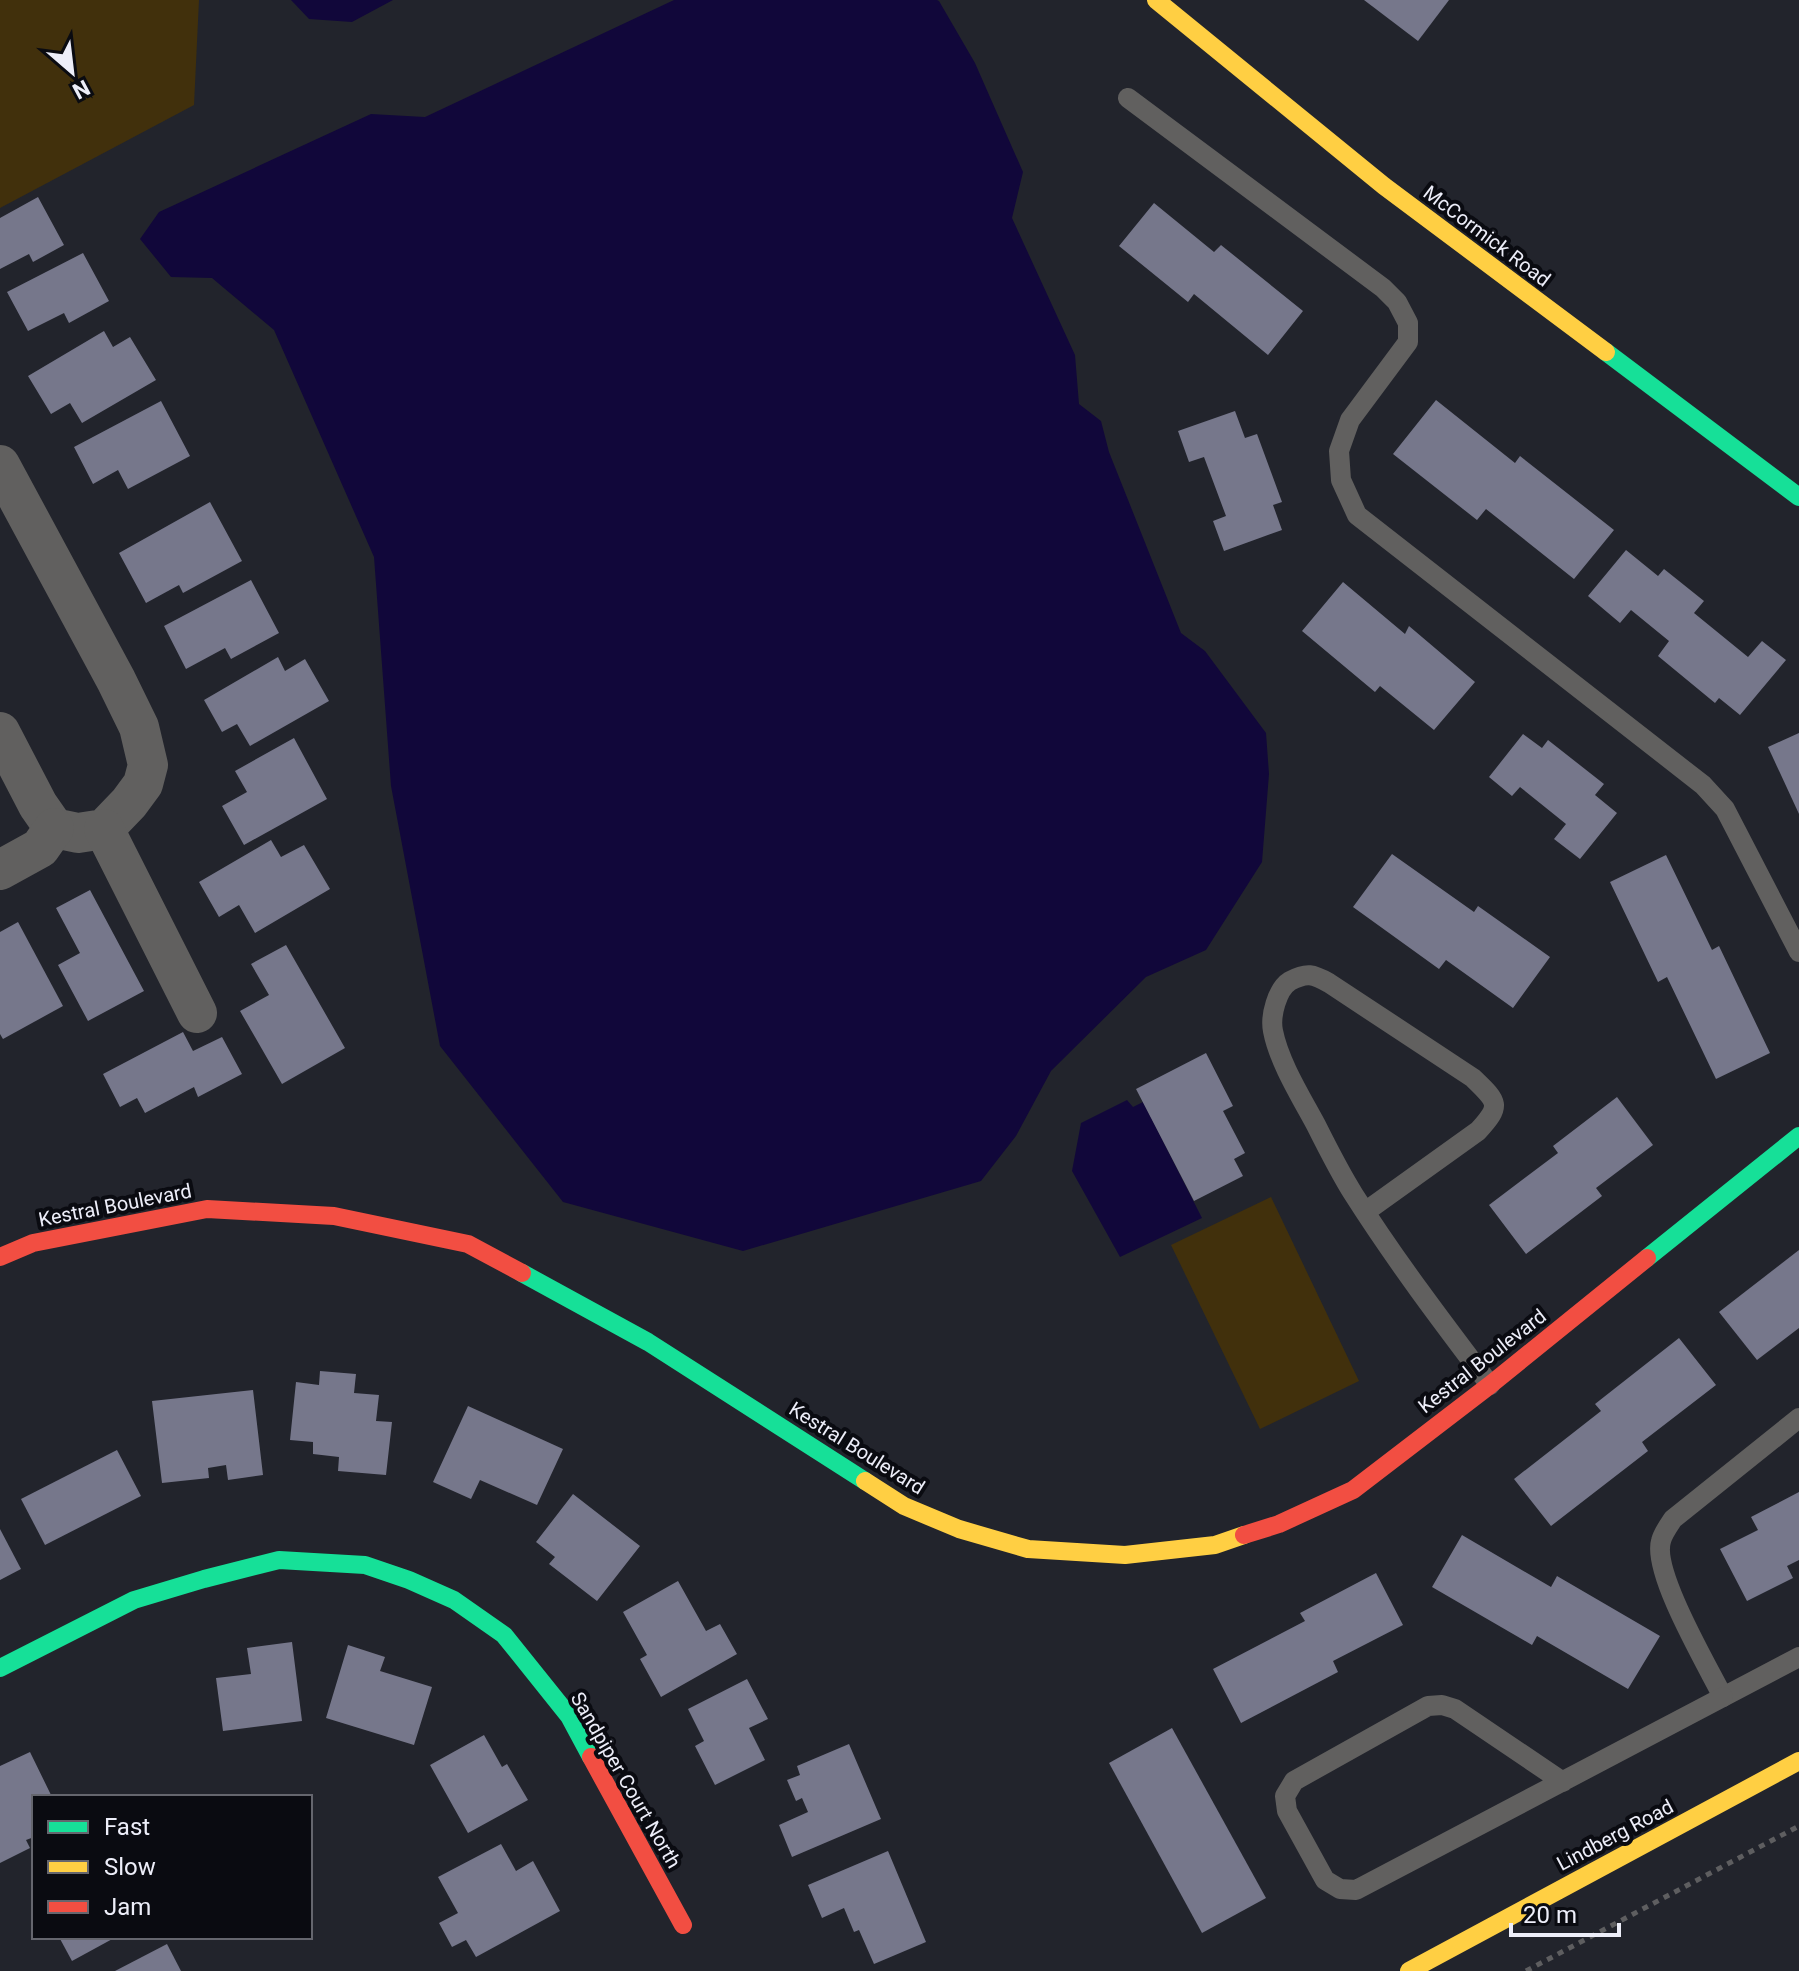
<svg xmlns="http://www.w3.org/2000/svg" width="1799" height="1971" viewBox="0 0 1799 1971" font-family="Roboto,sans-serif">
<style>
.green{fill:#41300c}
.water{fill:#11073a}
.building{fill:#76778b}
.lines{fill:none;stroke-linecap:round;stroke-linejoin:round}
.path{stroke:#5e5e60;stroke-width:5;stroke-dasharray:6 6;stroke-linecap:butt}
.lane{stroke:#61605f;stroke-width:20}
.street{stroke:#61605f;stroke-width:40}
.fast{stroke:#16e098;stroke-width:18}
.slow{stroke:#ffcf43;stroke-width:18}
.jam{stroke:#f24e42;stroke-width:18}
.labels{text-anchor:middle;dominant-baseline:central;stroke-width:8;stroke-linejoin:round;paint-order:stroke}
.street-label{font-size:20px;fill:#edeef9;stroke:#0a0b11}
</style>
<rect width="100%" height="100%" fill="#22242c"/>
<g class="green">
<polygon points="0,0 199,0 194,105 0,208"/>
<polygon points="1271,1197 1359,1381 1260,1429 1171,1245"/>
</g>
<g class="water">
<polygon points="291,0 393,0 352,22 309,19"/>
<polygon points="674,0 937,0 939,1 975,63 1023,172 1012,218 1075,355 1079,404 1101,421 1109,452 1181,633 1205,651 1266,733 1269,774 1262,862 1206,950 1146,977 1051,1071 1016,1136 981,1181 743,1251 563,1202 440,1046 391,786 374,557 274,330 212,278 171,277 140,239 159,212 371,114 425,117"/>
<polygon points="1127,1100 1133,1107 1143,1102 1202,1218 1120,1257 1072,1171 1081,1123"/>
</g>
<g class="building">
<polygon points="1364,0 1449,0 1418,41"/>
<polygon points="38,197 64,245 33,262 29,254 0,269 0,218"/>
<polygon points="1154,203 1214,252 1221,245 1303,311 1268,355 1194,294 1188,302 1119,246"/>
<polygon points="83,253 109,301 69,323 64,313 28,331 7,292"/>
<polygon points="104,331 113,347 130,337 156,380 82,423 70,403 51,414 28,376"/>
<polygon points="1436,400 1515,463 1520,456 1614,530 1574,579 1486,509 1477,520 1393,454"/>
<polygon points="161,401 190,456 128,489 118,470 93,484 74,447"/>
<polygon points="1235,411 1245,438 1257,434 1282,502 1273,505 1282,530 1224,551 1213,521 1226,516 1204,457 1189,462 1178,431"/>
<polygon points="210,502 242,561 183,593 179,585 146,603 119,553"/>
<polygon points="1626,550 1658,576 1664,569 1704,601 1694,613 1748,657 1762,641 1786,660 1740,715 1719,698 1715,703 1658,656 1669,641 1631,610 1620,623 1588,596"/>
<polygon points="251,580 279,633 231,659 225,648 186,669 164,626"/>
<polygon points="1343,582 1405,634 1409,626 1475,682 1434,730 1380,686 1375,692 1302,631"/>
<polygon points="278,657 285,671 305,659 329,701 250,746 237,724 222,732 204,700"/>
<polygon points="1799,733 1799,814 1768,747"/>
<polygon points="1523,734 1542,748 1548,740 1604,784 1595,795 1617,813 1580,859 1554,839 1566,824 1520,787 1512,796 1489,777"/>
<polygon points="294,738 327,799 244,845 222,806 247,792 235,771"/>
<polygon points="271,840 281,857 304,845 330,889 255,933 239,905 219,917 199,882"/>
<polygon points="1392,854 1474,912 1478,906 1550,957 1513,1008 1446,960 1439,969 1353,907"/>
<polygon points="1666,855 1712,950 1719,946 1770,1053 1716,1079 1667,977 1658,982 1610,882"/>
<polygon points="90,890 144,991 88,1021 58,965 80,953 56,908"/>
<polygon points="18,922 63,1006 3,1039 0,1034 0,932"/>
<polygon points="286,945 345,1048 282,1084 240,1011 269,995 251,964"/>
<polygon points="183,1032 193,1051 222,1037 242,1074 198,1097 194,1087 145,1113 137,1098 120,1107 103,1074"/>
<polygon points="1206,1053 1233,1106 1223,1111 1245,1153 1234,1159 1243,1176 1194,1201 1136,1089"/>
<polygon points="1617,1097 1653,1145 1596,1188 1602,1196 1526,1254 1489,1205 1558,1153 1553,1146"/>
<polygon points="1799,1250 1799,1328 1757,1360 1719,1312"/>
<polygon points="1679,1338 1716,1385 1642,1442 1648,1451 1551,1526 1514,1479 1601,1411 1595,1404"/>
<polygon points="320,1371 356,1374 354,1393 379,1395 376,1421 392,1422 386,1475 338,1471 339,1457 313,1454 313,1442 290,1440 296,1382 319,1385"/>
<polygon points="253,1390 263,1475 228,1480 226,1465 208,1468 209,1478 162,1483 152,1401"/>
<polygon points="468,1406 563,1449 537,1505 480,1480 471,1499 433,1482"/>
<polygon points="117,1450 141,1496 45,1545 21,1499"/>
<polygon points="1799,1492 1799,1560 1787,1566 1793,1578 1747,1601 1720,1549 1758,1530 1751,1517"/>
<polygon points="573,1494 640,1546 597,1601 549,1564 555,1557 536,1542"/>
<polygon points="0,1529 21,1569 0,1580"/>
<polygon points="1462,1535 1551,1587 1557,1576 1660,1636 1628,1689 1537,1636 1532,1645 1432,1587"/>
<polygon points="1376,1573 1403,1625 1333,1661 1338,1672 1241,1723 1213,1669 1305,1621 1300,1613"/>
<polygon points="678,1581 706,1631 720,1624 737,1654 661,1697 640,1659 647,1655 623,1612"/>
<polygon points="292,1642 302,1721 223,1731 216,1678 251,1674 247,1648"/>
<polygon points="348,1645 385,1657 380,1671 432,1687 414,1745 326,1718"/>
<polygon points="747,1679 768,1719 749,1728 765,1760 715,1785 695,1746 704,1741 688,1709"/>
<polygon points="1172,1728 1266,1898 1202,1933 1109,1763"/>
<polygon points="484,1735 502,1767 507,1764 528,1800 468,1833 430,1765"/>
<polygon points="849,1744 881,1819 792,1857 779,1825 808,1812 802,1798 796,1801 787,1780 800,1775 797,1766"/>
<polygon points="30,1752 52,1797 34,1797 34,1837 26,1840 30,1848 0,1863 0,1766"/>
<polygon points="501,1844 516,1871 533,1861 560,1911 476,1957 466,1940 452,1947 439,1923 458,1913 438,1877"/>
<polygon points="888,1851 926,1942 874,1964 859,1930 854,1932 844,1908 822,1918 808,1885"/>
<polygon points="59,1937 116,1937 72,1961"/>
<polygon points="167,1944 181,1971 115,1971"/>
</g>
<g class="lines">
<polyline class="path" points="1526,1971 1799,1826"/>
<g class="lane">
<polyline points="1128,98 1383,288 1397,302 1408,323 1408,342 1350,420 1339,451 1341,480 1357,515 1703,785 1725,809 1799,952"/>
<path d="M1365,1212L1478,1131C1502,1105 1498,1102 1473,1078L1329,983C1313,974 1307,972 1290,981C1277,989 1270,1016 1273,1031C1279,1062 1301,1097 1316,1125C1328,1149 1340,1173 1354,1195C1396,1261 1443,1323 1490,1385"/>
<path d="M1799,1418L1673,1519C1669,1525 1663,1533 1661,1541C1652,1572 1707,1665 1723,1697L1799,1657"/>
<polyline points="1563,1782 1455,1709 1442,1705 1428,1706 1294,1781 1285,1796 1287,1811 1325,1880 1340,1889 1356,1890 1723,1697"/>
</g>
<g class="street">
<polyline points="0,465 116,680 139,727 148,765 143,784 129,803 104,829 78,833 54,828 38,805 0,732"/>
<polyline points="104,829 197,1013"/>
<polyline points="0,870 40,848 54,828"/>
</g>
<g class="fast">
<polyline points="1606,352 1799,497"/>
<polyline points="1647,1258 1799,1136"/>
<polyline points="522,1273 648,1342 865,1481"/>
<polyline points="0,1668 134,1600 204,1579 279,1560 365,1565 409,1580 454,1600 504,1635 569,1716 591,1757"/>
</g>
<g class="slow">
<polyline points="1156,0 1384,186 1606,352"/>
<polyline points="865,1481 904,1506 959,1529 1028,1549 1125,1555 1215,1545 1244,1535"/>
<polyline points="1409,1971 1799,1761"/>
</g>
<g class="jam">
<polyline points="0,1257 33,1243 207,1209 334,1216 468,1244 522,1273"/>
<polyline points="1244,1535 1279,1524 1353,1490 1490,1385 1647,1258"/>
<polyline points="591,1757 683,1925"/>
</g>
</g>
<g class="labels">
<g class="street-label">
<text transform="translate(1487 236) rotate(37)">McCormick Road</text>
<text transform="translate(115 1205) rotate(-11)">Kestral Boulevard</text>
<text transform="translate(1482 1361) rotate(-38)">Kestral Boulevard</text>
<text transform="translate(857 1448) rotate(32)">Kestral Boulevard</text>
<text transform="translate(626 1780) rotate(60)">Sandpiper Court North</text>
<text transform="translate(1615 1835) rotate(-28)">Lindberg Road</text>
</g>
</g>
<rect x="32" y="1795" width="280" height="144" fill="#0a0b11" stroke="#65666e" stroke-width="2"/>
<rect x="48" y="1821" width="40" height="12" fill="#16e098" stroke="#65666e" stroke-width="2"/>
<text x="104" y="1835" font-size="24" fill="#edeef9">Fast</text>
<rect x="48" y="1861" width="40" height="12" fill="#ffcf43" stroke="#65666e" stroke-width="2"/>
<text x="104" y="1875" font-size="24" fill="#edeef9">Slow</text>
<rect x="48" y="1901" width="40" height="12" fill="#f24e42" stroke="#65666e" stroke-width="2"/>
<text x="104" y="1915" font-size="24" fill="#edeef9">Jam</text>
<g transform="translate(72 72) rotate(152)" stroke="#0a0b11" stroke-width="6" paint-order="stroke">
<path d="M0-6L14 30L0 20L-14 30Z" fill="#edeef9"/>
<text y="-12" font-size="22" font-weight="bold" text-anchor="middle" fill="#edeef9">N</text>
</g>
<path d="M1511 1923v12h108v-12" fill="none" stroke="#edeef9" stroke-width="4"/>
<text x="1523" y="1923" font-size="24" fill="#edeef9" stroke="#0a0b11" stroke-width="6" paint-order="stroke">20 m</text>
</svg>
